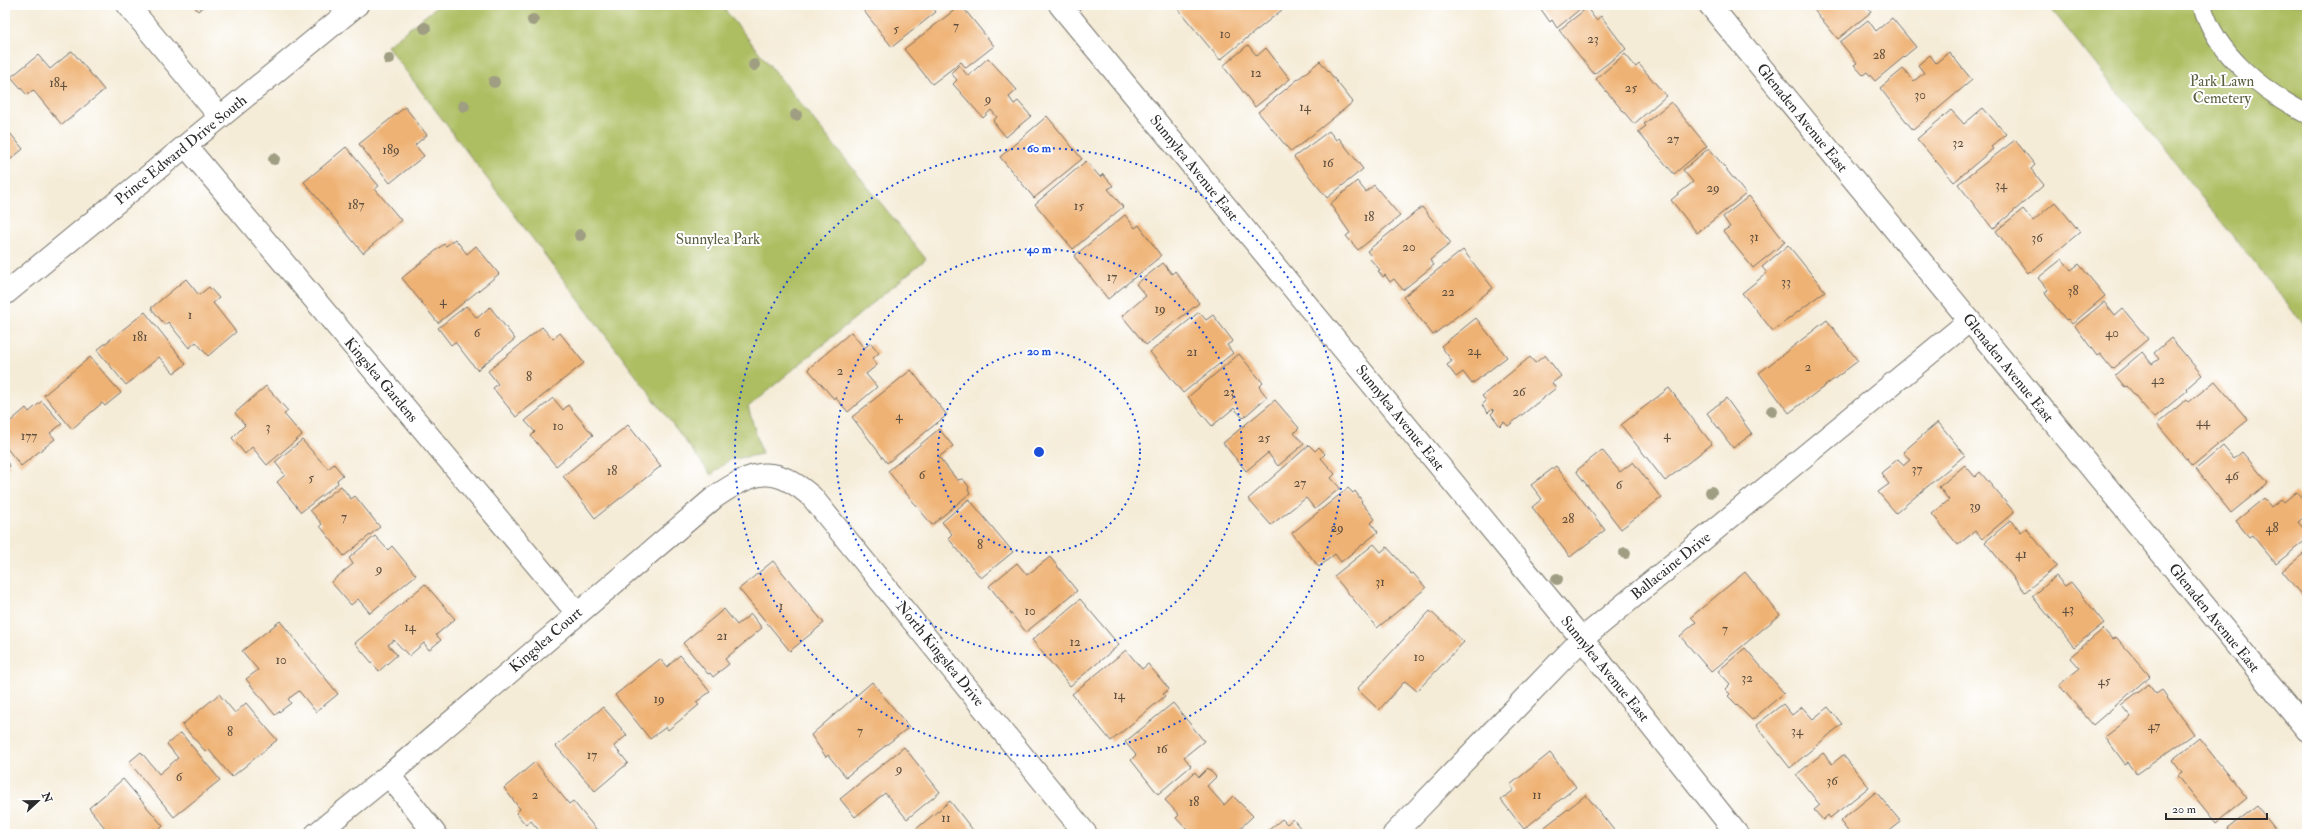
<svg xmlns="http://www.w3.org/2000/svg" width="2312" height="839" viewBox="0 0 2312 839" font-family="'IM FELL Double Pica',serif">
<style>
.green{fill:#adbe62;stroke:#6c7446}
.building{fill:#efb274}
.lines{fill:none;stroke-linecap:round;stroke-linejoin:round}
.service-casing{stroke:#726f68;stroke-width:20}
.minor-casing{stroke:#726f68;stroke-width:24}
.tertiary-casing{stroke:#726f68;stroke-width:24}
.service{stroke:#fff;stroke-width:18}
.minor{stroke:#fff;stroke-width:22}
.tertiary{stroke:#fff;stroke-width:22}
.tree{fill:#9f9e83}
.ring{fill:none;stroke:#1d4ed8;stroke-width:2;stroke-dasharray:2 4}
.labels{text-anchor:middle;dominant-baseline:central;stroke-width:4;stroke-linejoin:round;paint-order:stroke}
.number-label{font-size:13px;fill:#5c4d3d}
.park-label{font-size:15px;fill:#585e3e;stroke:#fff}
.street-label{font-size:15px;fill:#2b2b2b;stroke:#fff}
.centre{fill:#1d4ed8;stroke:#fff;stroke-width:2}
.ring-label{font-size:12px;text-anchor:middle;font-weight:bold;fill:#1d4ed8;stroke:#fff;stroke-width:4;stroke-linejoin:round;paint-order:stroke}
</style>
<rect width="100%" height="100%" fill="#fff"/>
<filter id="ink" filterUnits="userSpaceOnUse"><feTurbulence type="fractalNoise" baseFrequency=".025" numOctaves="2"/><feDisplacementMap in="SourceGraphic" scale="8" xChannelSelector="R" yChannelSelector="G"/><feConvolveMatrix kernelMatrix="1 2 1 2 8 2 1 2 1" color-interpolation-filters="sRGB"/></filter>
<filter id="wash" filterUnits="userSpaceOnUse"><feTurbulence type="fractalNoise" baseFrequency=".012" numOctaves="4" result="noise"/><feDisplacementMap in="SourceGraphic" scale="16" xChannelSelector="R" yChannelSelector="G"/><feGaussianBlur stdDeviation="0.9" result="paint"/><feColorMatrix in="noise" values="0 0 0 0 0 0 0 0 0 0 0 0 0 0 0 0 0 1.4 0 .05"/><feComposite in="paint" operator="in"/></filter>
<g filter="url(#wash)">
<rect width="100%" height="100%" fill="#f5ecd8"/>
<g class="green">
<polygon points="439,5 721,5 926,259 748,407 762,454 729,460 711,475 387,46"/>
<polygon points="2048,5 2307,5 2307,329"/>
</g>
<g id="blocks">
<g class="building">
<polygon points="193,5 205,5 198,11"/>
<polygon points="861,5 931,5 936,12 892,47 860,6"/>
<polygon points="961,5 994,46 966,68 961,62 932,84 904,49"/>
<polygon points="1181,5 1288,5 1220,60 1177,8"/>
<polygon points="1538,5 1585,5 1557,28 1552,20 1550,22"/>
<polygon points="1810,5 1865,5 1871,12 1838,39"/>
<polygon points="1587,8 1596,20 1601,16 1626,49 1594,74 1559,30"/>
<polygon points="1892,18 1916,47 1875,81 1867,72 1863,75 1854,65 1857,63 1840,42 1868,20 1876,31"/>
<polygon points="1248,45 1257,56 1266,48 1290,79 1255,107 1223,66"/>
<polygon points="72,51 104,90 62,125 33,90 27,95 11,77 38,55 50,69"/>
<polygon points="1949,52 1972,80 1913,130 1880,88 1903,69 1914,81 1924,73 1918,65 1930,55 1936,63"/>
<polygon points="1625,54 1636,67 1639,64 1666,96 1634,124 1596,79"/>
<polygon points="988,58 1017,90 1009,97 1014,104 1018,101 1031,116 1006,137 993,121 997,117 991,110 983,118 953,84 957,80 951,73 959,65 968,76"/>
<polygon points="1320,61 1353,102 1291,152 1258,112"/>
<polygon points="1671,102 1707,146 1674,174 1638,132 1646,126 1644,124"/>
<polygon points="405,107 427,135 415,145 424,156 390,183 359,144"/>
<polygon points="1983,108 2006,134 1991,147 1993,149 1954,182 1917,139 1951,110 1964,124"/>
<polygon points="1047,116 1082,159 1034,198 1000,157"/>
<polygon points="5,127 23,149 5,164"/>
<polygon points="1329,131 1336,140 1339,138 1363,169 1327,198 1294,157"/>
<polygon points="2015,140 2035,165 2031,169 2044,185 1993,229 1958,184"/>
<polygon points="346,147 379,186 375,189 401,220 363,253 304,182"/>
<polygon points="1709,148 1746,194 1697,233 1671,200 1693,182 1683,170"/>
<polygon points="1086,161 1100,177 1103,174 1113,186 1108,189 1123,207 1073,249 1035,204"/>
<polygon points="1357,181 1366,192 1374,185 1400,216 1358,250 1346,236 1350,233 1330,204"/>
<polygon points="1749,196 1785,242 1753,268 1723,231 1730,227 1723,217"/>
<polygon points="2055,202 2080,232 2032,272 2030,271 2028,273 1996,231 2023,209 2033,221"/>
<polygon points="1422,207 1451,243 1430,260 1434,265 1403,290 1394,279 1390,282 1385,275 1383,277 1378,271 1380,270 1369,258 1371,256 1367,251"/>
<polygon points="1125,215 1135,228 1139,225 1161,256 1108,299 1074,256"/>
<polygon points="455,239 467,254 476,246 499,274 438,323 402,278 444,244 446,246"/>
<polygon points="1788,245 1825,291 1773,331 1742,293 1767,273 1762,267"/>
<polygon points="1463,250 1493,288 1433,335 1403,297"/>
<polygon points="2062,259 2071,270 2079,264 2105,296 2072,324 2068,319 2066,320 2046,295 2045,292 2048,290 2038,278"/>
<polygon points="1163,263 1172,274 1175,271 1199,303 1146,345 1122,316 1146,296 1136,284"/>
<polygon points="186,279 199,295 209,287 219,298 213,303 236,332 208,356 196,342 189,348 168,322 165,325 151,308"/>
<polygon points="2104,302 2115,316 2123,309 2148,339 2112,369 2100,354 2097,356 2075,326"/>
<polygon points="466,306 477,318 490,307 515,339 477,370 455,342 451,345 438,328"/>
<polygon points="145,312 186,364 174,373 159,357 126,385 97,350"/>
<polygon points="1199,312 1206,320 1213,315 1233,341 1227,345 1233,353 1183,393 1150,352"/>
<polygon points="1476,318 1507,357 1472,384 1463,372 1456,377 1447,365 1452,361 1441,346"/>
<polygon points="1827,320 1858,361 1789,413 1759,373"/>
<polygon points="542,327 553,339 560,333 584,363 516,417 493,388 498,384 488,371"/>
<polygon points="851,332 864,348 871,343 879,353 872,359 877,365 866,374 877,387 848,412 835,397 834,399 808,369"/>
<polygon points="2171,338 2202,375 2187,388 2188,390 2154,418 2127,386 2125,387 2115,375 2142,352 2152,364 2159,359 2154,353"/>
<polygon points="1239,354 1263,383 1259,387 1267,397 1243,418 1234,408 1212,426 1188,397"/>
<polygon points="1545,355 1561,376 1552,383 1556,388 1508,426 1504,422 1500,426 1491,414 1494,411 1492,409 1488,413 1482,405 1486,401 1482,396 1530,357 1535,363"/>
<polygon points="90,357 121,393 105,406 102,403 72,429 44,395"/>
<polygon points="911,370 947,415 887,463 852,417"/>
<polygon points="2215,381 2248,420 2192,466 2157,424 2187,399 2189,402"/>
<polygon points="266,386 288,411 284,414 302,435 267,465 252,447 245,454 232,438 245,425 235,413"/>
<polygon points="1669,388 1712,444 1665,481 1621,425"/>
<polygon points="553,398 563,410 568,405 593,435 556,466 531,436 535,432 525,421"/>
<polygon points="1726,398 1752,434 1733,448 1707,413"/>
<polygon points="1275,400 1299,428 1294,433 1304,444 1278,466 1268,453 1246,471 1223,443"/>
<polygon points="42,401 62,424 50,433 55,439 21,466 5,446 5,426 26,408 29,412"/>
<polygon points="1938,422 1965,455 1896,513 1878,492 1889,484 1881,473 1898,459 1904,465 1910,460 1903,452"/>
<polygon points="628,425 661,466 595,518 563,476"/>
<polygon points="939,429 953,446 939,457 957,480 963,479 969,487 968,490 970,493 932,525 888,471"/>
<polygon points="302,440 328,469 334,464 343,475 337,480 338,483 301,512 277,482 285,475 275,462"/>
<polygon points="1309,445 1315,451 1319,447 1325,454 1321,458 1335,474 1331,478 1340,488 1315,509 1306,498 1271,525 1248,499"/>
<polygon points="2223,446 2234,459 2242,452 2268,483 2231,513 2196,469"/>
<polygon points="1602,450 1620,472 1633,462 1661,498 1621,529 1576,471"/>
<polygon points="5,460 10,466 5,471"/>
<polygon points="1965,465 1975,477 1980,472 2014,512 1982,539 1975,531 1958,545 1932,514 1949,500 1939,487"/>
<polygon points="1556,466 1605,530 1570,557 1532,507 1542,499 1531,485"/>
<polygon points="341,486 351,499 355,496 380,527 344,556 320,526 322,524 310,510"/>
<polygon points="1348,488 1353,493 1355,491 1362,501 1361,502 1375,519 1371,523 1378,532 1341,562 1335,554 1319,567 1292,533"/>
<polygon points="2296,492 2307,505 2307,515 2298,522 2307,533 2307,539 2276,564 2252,535 2249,537 2236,521 2264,498 2271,507 2281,499 2284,502"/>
<polygon points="969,499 1013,552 981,578 948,538 952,534 942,522"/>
<polygon points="2011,520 2021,532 2026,528 2057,566 2025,592 1985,542"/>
<polygon points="375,536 388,550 392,546 416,575 370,613 358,599 351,605 331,582 353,564 349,558"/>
<polygon points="1374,544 1381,552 1387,547 1411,574 1413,573 1426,588 1377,628 1334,576"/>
<polygon points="2307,551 2307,602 2282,571"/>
<polygon points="1050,557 1077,591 1026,632 989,586 1017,563 1027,575"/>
<polygon points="773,561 824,623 790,651 739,589"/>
<polygon points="1745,572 1780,615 1711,672 1680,636 1696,622 1691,617"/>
<polygon points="2056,576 2065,586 2071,582 2104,623 2074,647 2032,596"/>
<polygon points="425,584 455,619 436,635 441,640 429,650 424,643 409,656 394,640 388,645 397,655 379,671 355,643"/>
<polygon points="1080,599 1119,645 1070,686 1032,640"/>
<polygon points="724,609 737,625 751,614 762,628 725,659 729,664 713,677 710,673 708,674 683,643"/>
<polygon points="1430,611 1464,642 1417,691 1405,681 1379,710 1357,689"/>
<polygon points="280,621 338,694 316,712 299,691 288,699 291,703 275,715 246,679 258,670 242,651"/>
<polygon points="2103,629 2113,640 2116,637 2150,676 2093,725 2059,685 2080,668 2070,657"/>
<polygon points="1745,648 1784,693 1752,720 1728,696 1730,694 1725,689 1730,684 1718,671"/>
<polygon points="1126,650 1142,669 1148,664 1169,689 1163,694 1165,696 1111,741 1072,694"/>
<polygon points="680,655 710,692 696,702 699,705 668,730 666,727 650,739 615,695 660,659 667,667"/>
<polygon points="872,682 909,727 846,777 828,755 826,757 811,735"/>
<polygon points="2148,684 2156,694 2162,690 2194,734 2137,774 2128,762 2125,764 2105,737 2131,717 2121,705"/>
<polygon points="219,694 235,713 246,703 277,740 232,777 208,749 206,752 182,725"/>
<polygon points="1173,703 1204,741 1184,757 1191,766 1158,794 1131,760 1136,755 1125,742"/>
<polygon points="1783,704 1792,715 1802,707 1813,719 1828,707 1842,724 1790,768 1756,725"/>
<polygon points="603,707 627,735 614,746 628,763 595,791 556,746"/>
<polygon points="181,733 220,780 174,817 129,762 141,752 159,774 178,758 167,744"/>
<polygon points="2199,738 2247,798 2216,823 2178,776 2182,773 2172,760"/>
<polygon points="904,747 940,792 907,819 885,793 855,817 840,799"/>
<polygon points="1550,753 1576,787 1524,829 1501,800 1514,790 1510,785"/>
<polygon points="1823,753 1832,764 1843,755 1869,787 1830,818 1828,815 1823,820 1814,810 1820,805 1796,775"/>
<polygon points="535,762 569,804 573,801 600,834 549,834 547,831 542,834 531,821 526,825 516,813 520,809 504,788"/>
<polygon points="1208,768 1216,777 1207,786 1224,805 1233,796 1253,816 1234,834 1183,834 1187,830 1176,818 1179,815 1165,800 1195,772 1199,777"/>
<polygon points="123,779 163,826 154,834 98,834 105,828 89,808"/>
<polygon points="1876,792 1901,822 1886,834 1850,834 1840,821"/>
<polygon points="1586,795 1617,834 1546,834 1542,829"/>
<polygon points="950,801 976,834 910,834"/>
<polygon points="2257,806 2279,834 2231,834 2227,829"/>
<polygon points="1282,819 1287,824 1293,819 1305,834 1264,834"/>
</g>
</g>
</g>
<g filter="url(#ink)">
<use href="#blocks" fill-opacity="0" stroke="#726f68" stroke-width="1"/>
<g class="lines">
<defs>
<path id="service" d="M2202,5C2216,55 2263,91 2307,114"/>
<g id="minor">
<polyline points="128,5 220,117"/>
<polyline points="1060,5 1582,639 1737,834"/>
<polyline points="1710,5 2307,730"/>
<polyline points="186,146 577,613"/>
<polyline points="389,775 435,834"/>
<path d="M316,834L389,775L715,497C754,470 775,464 812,497L1086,834"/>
<polyline points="1394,834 1582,639 1969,321"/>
</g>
<polyline id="tertiary" points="5,294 357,5"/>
</defs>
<use href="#service" class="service-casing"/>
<use href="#minor" class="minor-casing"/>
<use href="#tertiary" class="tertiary-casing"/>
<use href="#service" class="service"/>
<use href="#minor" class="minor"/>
<use href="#tertiary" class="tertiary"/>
</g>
<g class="tree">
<circle cx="533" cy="20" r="6"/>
<circle cx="425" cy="28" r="6"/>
<circle cx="389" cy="59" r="6"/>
<circle cx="754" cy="65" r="6"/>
<circle cx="494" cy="82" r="6"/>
<circle cx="464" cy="106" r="6"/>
<circle cx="796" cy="115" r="6"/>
<circle cx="274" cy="159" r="6"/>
<circle cx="580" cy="235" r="6"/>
<circle cx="1772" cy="411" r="6"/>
<circle cx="1711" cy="492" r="6"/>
<circle cx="1625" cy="553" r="6"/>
<circle cx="1557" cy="579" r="6"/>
</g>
</g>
<g class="ring">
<circle cx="1039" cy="452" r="101"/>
<circle cx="1039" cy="452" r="203"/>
<circle cx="1039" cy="452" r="304"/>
</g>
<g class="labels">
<g class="number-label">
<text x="956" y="26">7</text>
<text x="896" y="29">5</text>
<text x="1225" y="34">10</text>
<text x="1593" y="39">23</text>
<text x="1879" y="55">28</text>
<text x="1256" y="73">12</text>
<text x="58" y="83">184</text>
<text x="1631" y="88">25</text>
<text x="1920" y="95">30</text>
<text x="988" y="99">9</text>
<text x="1305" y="107">14</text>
<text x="1673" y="139">27</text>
<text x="1958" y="143">32</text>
<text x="391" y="150">189</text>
<text x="1328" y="163">16</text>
<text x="2001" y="185">34</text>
<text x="1713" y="188">29</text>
<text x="356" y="205">187</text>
<text x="1079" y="206">15</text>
<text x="1369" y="217">18</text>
<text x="1754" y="237">31</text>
<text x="2037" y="238">36</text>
<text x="1409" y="247">20</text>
<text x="1112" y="277">17</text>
<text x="1786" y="282">33</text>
<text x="2073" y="291">38</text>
<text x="1448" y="292">22</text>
<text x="443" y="301">4</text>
<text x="1160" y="309">19</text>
<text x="190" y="315">1</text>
<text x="477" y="333">6</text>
<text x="2112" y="333">40</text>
<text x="140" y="337">181</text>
<text x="1474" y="351">24</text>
<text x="1192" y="352">21</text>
<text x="1808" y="367">2</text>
<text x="840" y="371">2</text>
<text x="529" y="377">8</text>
<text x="2158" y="380">42</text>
<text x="1229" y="392">23</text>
<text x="1519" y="392">26</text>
<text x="899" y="416">4</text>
<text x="2203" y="422">44</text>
<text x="558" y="426">10</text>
<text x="268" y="427">3</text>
<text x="1667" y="435">4</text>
<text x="29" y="436">177</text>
<text x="1264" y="438">25</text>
<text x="1917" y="469">37</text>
<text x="612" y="471">18</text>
<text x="922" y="475">6</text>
<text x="2232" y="476">46</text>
<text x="311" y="478">5</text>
<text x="1300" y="483">27</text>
<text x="1619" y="485">6</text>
<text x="1975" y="506">39</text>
<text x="344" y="517">7</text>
<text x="1568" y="519">28</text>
<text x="1337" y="528">29</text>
<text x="2272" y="528">48</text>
<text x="980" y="545">8</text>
<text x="2021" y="554">41</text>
<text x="379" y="569">9</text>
<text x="1380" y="582">31</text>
<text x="781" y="606">1</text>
<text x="2068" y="609">43</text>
<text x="1030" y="611">10</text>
<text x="410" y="627">14</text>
<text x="1725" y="629">7</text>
<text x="722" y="636">21</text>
<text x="1075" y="642">12</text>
<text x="1419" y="657">10</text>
<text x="281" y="660">10</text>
<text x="1747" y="678">32</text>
<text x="2104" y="681">45</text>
<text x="1119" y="695">14</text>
<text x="659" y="699">19</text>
<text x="2154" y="726">47</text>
<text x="860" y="731">7</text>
<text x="1797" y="731">34</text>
<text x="230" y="732">8</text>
<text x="1162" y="749">16</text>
<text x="592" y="755">17</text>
<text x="899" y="769">9</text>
<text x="179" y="777">6</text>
<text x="1832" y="781">36</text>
<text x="535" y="795">2</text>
<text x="1537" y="795">11</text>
<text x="1194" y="802">18</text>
<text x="946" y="818">11</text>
</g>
<g class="park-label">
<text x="2222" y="81">Park Lawn<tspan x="2222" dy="17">Cemetery</tspan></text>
<text x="718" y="239">Sunnylea Park</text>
</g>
<g class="street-label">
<text transform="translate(1802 118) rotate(51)">Glenaden Avenue East</text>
<text transform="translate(181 150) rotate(-39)">Prince Edward Drive South</text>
<text transform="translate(1194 168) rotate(51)">Sunnylea Avenue East</text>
<text transform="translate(2008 368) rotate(51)">Glenaden Avenue East</text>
<text transform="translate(381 380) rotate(50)">Kingslea Gardens</text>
<text transform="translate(1400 418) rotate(51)">Sunnylea Avenue East</text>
<text transform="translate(1671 566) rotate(-39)">Ballacaine Drive</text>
<text transform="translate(2214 618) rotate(51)">Glenaden Avenue East</text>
<text transform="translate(546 640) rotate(-41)">Kingslea Court</text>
<text transform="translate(940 654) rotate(51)">North Kingslea Drive</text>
<text transform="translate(1605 669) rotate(51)">Sunnylea Avenue East</text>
</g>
</g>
<circle cx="1039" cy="452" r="6" class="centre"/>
<g class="ring-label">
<text x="1039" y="152">60 m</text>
<text x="1039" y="253">40 m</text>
<text x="1039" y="355">20 m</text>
</g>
<rect width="2312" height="839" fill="none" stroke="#fff" stroke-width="20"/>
<g transform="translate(38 801) rotate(68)" stroke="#ffffff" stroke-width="3" paint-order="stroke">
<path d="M0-3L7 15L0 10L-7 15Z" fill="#2b2b2b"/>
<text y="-6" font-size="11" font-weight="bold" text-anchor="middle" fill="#2b2b2b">N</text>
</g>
<path d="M2166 813v6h101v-6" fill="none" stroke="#2b2b2b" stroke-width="2"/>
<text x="2172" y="813" font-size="12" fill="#2b2b2b" stroke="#ffffff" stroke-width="3" paint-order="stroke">20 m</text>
</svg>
